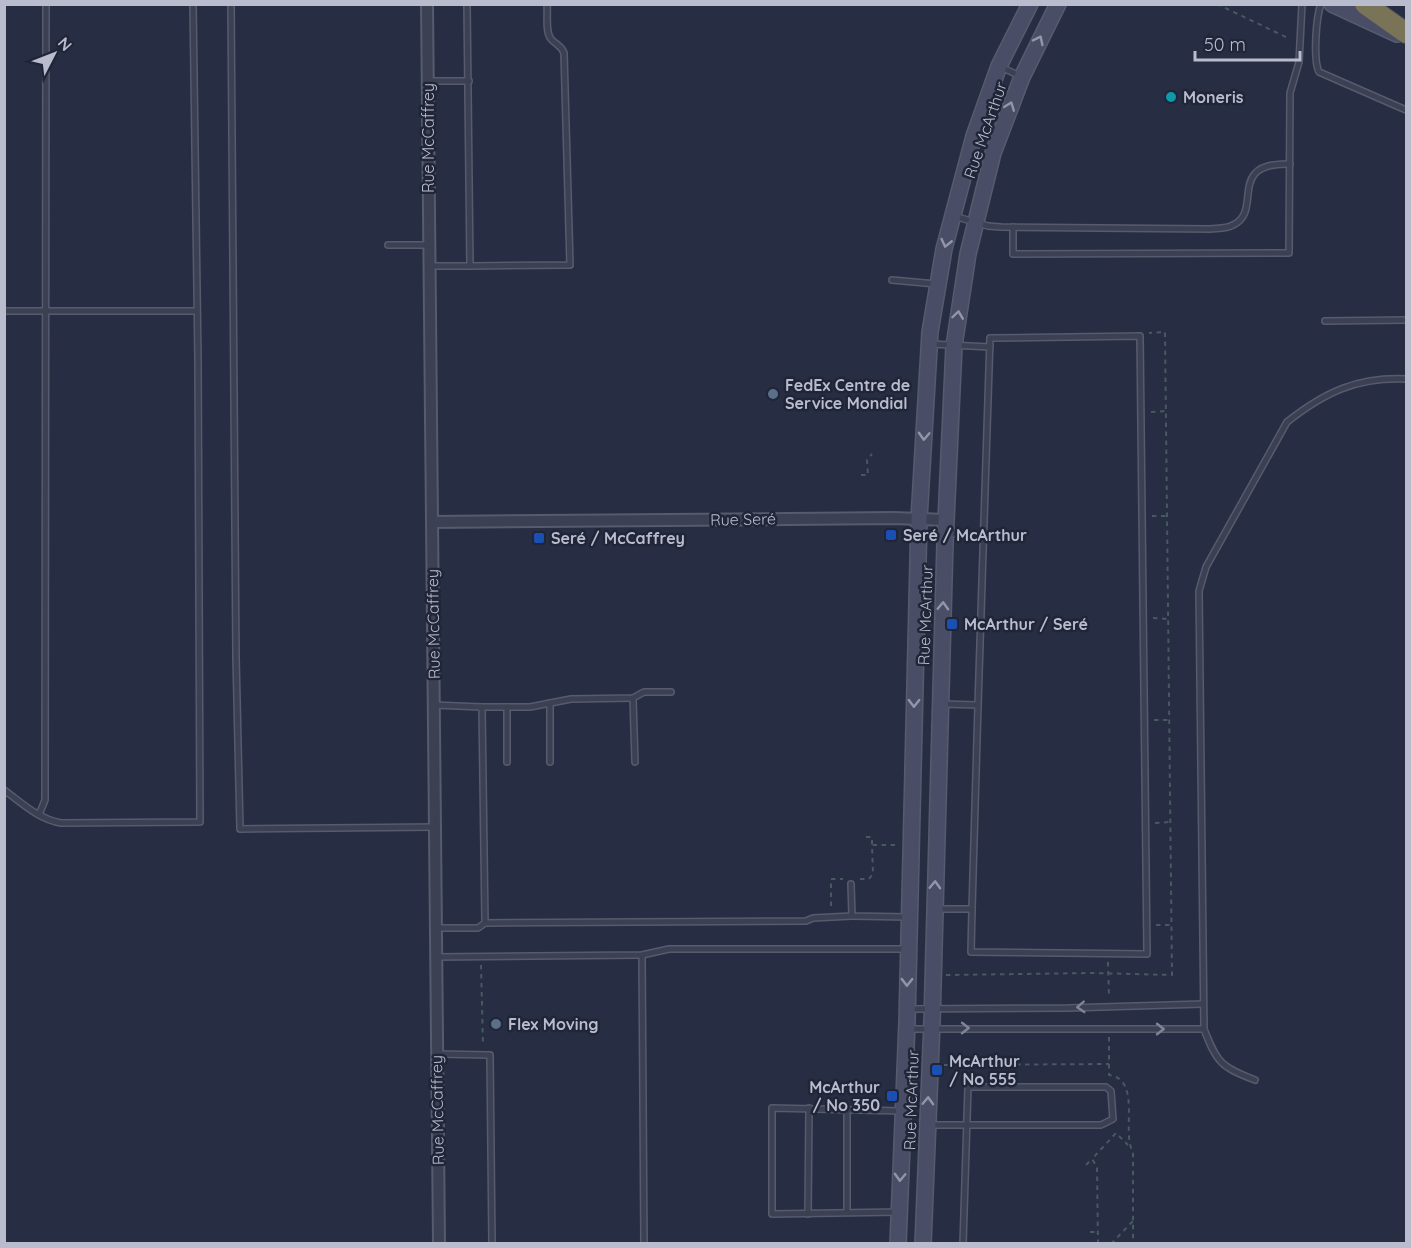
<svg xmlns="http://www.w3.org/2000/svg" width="1411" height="1248" viewBox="0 0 1411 1248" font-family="Quicksand,sans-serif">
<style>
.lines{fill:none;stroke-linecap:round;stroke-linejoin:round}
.lane-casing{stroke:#565b6d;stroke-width:8}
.street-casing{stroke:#565b6d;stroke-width:14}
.secondary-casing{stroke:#565b6d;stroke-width:18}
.highway-casing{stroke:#43485a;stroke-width:22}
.path{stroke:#475961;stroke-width:2;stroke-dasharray:4.5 4.5;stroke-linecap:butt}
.lane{stroke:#3b4053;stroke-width:5}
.street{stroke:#3b4053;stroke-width:10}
.secondary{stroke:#494e66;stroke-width:15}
.highway{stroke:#797358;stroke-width:20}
.oneway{stroke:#9196a9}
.oneway2{stroke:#808496}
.culture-dot{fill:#0f9aa8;stroke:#202538;stroke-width:2}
.service-dot{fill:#5c6f8a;stroke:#202538;stroke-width:2}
.transit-dot{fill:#1a4fb4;stroke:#202538;stroke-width:2}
.labels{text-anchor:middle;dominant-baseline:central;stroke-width:5;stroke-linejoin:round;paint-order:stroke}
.poi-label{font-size:16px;font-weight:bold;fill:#b8bccd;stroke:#202538;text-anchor:start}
.street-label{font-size:16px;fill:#b8bccd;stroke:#202538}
</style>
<rect width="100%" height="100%" fill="#272d43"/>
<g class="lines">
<defs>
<g id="lane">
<polyline points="231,4 236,657 240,829 435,827"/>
<path d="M1321,4C1316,17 1313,60 1319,72L1406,110"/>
<polyline points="1001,67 1020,76"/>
<polyline points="428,81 469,81"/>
<path d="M954,216L988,226L1001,227L1210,229C1217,228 1226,229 1233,225C1264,211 1225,162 1290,164"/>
<polyline points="1013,227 1013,254 1289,253 1290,93 1299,62 1302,4"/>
<polyline points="388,245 429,245"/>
<polyline points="429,266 470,266 467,4"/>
<path d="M470,266L570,265L564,53C561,45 556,45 551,39C545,32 548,14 547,4"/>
<polyline points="892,280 936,284"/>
<polyline points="4,311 197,311"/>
<polyline points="1325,321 1406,320"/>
<polyline points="931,344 990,347"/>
<polyline points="950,527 954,534 983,535"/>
<polyline points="633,698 635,762"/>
<polyline points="550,703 550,762"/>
<polyline points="434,705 482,707 485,923"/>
<polyline points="482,707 530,707 571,699 633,698 644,692 671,692"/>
<polyline points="507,707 507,762"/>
<path d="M4,790C22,803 38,819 61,823L200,822L198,360L193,4"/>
<polyline points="39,815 45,800 46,4"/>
<polyline points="851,884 852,916 907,917"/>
<polyline points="936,909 972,909 978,705 941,704"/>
<polyline points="972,909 971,952 1147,954 1140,336 990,338 978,705"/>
<polyline points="436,928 478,928 485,923 806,921 813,918 852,916"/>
<polyline points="642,955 644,1244"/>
<polyline points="436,957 642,955 669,949 906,949"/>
<polyline points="910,1009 1068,1008 1203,1004"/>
<polyline points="908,1029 1204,1029"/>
<polyline points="437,1054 490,1055 492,1244"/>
<path d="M1255,1080C1221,1067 1217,1063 1204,1029L1199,591L1206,567L1287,422C1325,392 1357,377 1406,379"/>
<polyline points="930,1125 1101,1125 1113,1119 1111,1091 1106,1087 968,1087 963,1244"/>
<polyline points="847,1212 847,1111"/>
<polyline points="899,1212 772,1214 772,1108 901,1111"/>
<polyline points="808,1214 809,1108"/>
</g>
<g id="street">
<polyline points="427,4 439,1244"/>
<polyline points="432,522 894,518 946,520"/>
</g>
<g id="secondary">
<polyline points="1332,4 1397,34"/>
<polyline points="898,1244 907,1022 919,519 930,332 944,249 974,136 999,66 1030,4"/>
<polyline points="923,1244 932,1022 945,543 954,346 968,254 993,153 1022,77 1058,4"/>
</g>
<polyline id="highway" points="1365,4 1406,33"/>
</defs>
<use href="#lane" class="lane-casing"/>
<use href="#street" class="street-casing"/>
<use href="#secondary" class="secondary-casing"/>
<use href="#highway" class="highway-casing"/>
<g class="path">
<polyline points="1217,4 1290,39"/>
<polyline points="1151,412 1166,411"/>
<polyline points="861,475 868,475 867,460 872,454"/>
<polyline points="1152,516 1167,516"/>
<polyline points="1153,618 1168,619"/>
<polyline points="1154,720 1169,720"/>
<polyline points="1155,823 1170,822"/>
<polyline points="866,837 872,837 872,845"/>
<polyline points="860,879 869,879 873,874 872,845 898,845"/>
<polyline points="831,906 831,879 843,879"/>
<polyline points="1156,925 1171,925"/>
<polyline points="1108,962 1109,998"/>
<polyline points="481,965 483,1046"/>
<polyline points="946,975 1093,973 1172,975 1165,332 1149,333"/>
<path d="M1109,1037V1075C1142,1079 1121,1133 1133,1152V1244"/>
<polyline points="944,1065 1109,1064"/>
<polyline points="1086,1165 1092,1159"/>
<polyline points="1090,1232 1098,1232"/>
<polyline points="1098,1244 1097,1167 1092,1159 1116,1133 1128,1145"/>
<polyline points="1111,1244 1133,1221"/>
</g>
<use href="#lane" class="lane"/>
<use href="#street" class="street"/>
<use href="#secondary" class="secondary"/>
<use href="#highway" class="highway"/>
</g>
<defs><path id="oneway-chevron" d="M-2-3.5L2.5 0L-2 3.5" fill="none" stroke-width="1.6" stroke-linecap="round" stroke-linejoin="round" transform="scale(1.5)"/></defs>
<g class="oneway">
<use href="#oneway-chevron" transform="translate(1039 40) rotate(-64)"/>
<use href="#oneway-chevron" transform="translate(1010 106) rotate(-69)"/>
<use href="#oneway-chevron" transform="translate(946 243) rotate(103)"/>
<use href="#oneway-chevron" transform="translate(958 315) rotate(-82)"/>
<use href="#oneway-chevron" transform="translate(924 436) rotate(93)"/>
<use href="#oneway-chevron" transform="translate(943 606) rotate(-88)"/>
<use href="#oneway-chevron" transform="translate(914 703) rotate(91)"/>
<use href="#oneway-chevron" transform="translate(935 885) rotate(-88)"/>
<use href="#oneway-chevron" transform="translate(907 982) rotate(91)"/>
<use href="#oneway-chevron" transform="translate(928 1101) rotate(-88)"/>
<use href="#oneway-chevron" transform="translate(900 1177) rotate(92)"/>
</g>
<g class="oneway2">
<use href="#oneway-chevron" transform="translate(1081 1007) rotate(177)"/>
<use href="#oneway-chevron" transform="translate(965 1028)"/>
<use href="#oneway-chevron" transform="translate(1160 1029)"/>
</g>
<circle class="culture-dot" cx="1171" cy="97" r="6"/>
<g class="service-dot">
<circle cx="773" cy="394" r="6"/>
<circle cx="496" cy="1024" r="6"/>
</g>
<g class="transit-dot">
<rect x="885" y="529" width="12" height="12" rx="3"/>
<rect x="533" y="532" width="12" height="12" rx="3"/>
<rect x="946" y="618" width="12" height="12" rx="3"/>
<rect x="931" y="1064" width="12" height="12" rx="3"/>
<rect x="886" y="1090" width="12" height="12" rx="3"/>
</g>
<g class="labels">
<g class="poi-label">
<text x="1183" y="97">Moneris</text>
<text x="785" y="385">FedEx Centre de<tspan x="785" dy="18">Service Mondial</tspan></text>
<text x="903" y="535">Seré / McArthur</text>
<text x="551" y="538">Seré / McCaffrey</text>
<text x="964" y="624">McArthur / Seré</text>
<text x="508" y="1024">Flex Moving</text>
<text x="949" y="1061">McArthur<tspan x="949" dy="18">/ No 555</tspan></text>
<text x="880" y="1087" text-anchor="end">McArthur<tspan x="880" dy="18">/ No 350</tspan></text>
</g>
<g class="street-label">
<text transform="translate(985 130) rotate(-71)">Rue McArthur</text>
<text transform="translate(428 138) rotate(-90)">Rue McCaffrey</text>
<text transform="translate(743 519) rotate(-1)">Rue Seré</text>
<text transform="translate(925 615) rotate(-88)">Rue McArthur</text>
<text transform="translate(433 624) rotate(-91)">Rue McCaffrey</text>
<text transform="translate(911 1100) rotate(-88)">Rue McArthur</text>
<text transform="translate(437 1110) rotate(-91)">Rue McCaffrey</text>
</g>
</g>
<rect width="1411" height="1248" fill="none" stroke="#b8bccd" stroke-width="12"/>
<g transform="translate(54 54) rotate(48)" stroke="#202538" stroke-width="4.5" paint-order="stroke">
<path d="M0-4.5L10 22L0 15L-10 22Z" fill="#b8bccd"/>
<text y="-9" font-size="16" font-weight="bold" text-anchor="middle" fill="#b8bccd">N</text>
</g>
<path d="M1195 51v9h105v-9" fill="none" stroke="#b8bccd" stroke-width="3"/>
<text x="1204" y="51" font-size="18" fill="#b8bccd" stroke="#202538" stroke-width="4.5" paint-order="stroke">50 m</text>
</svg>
